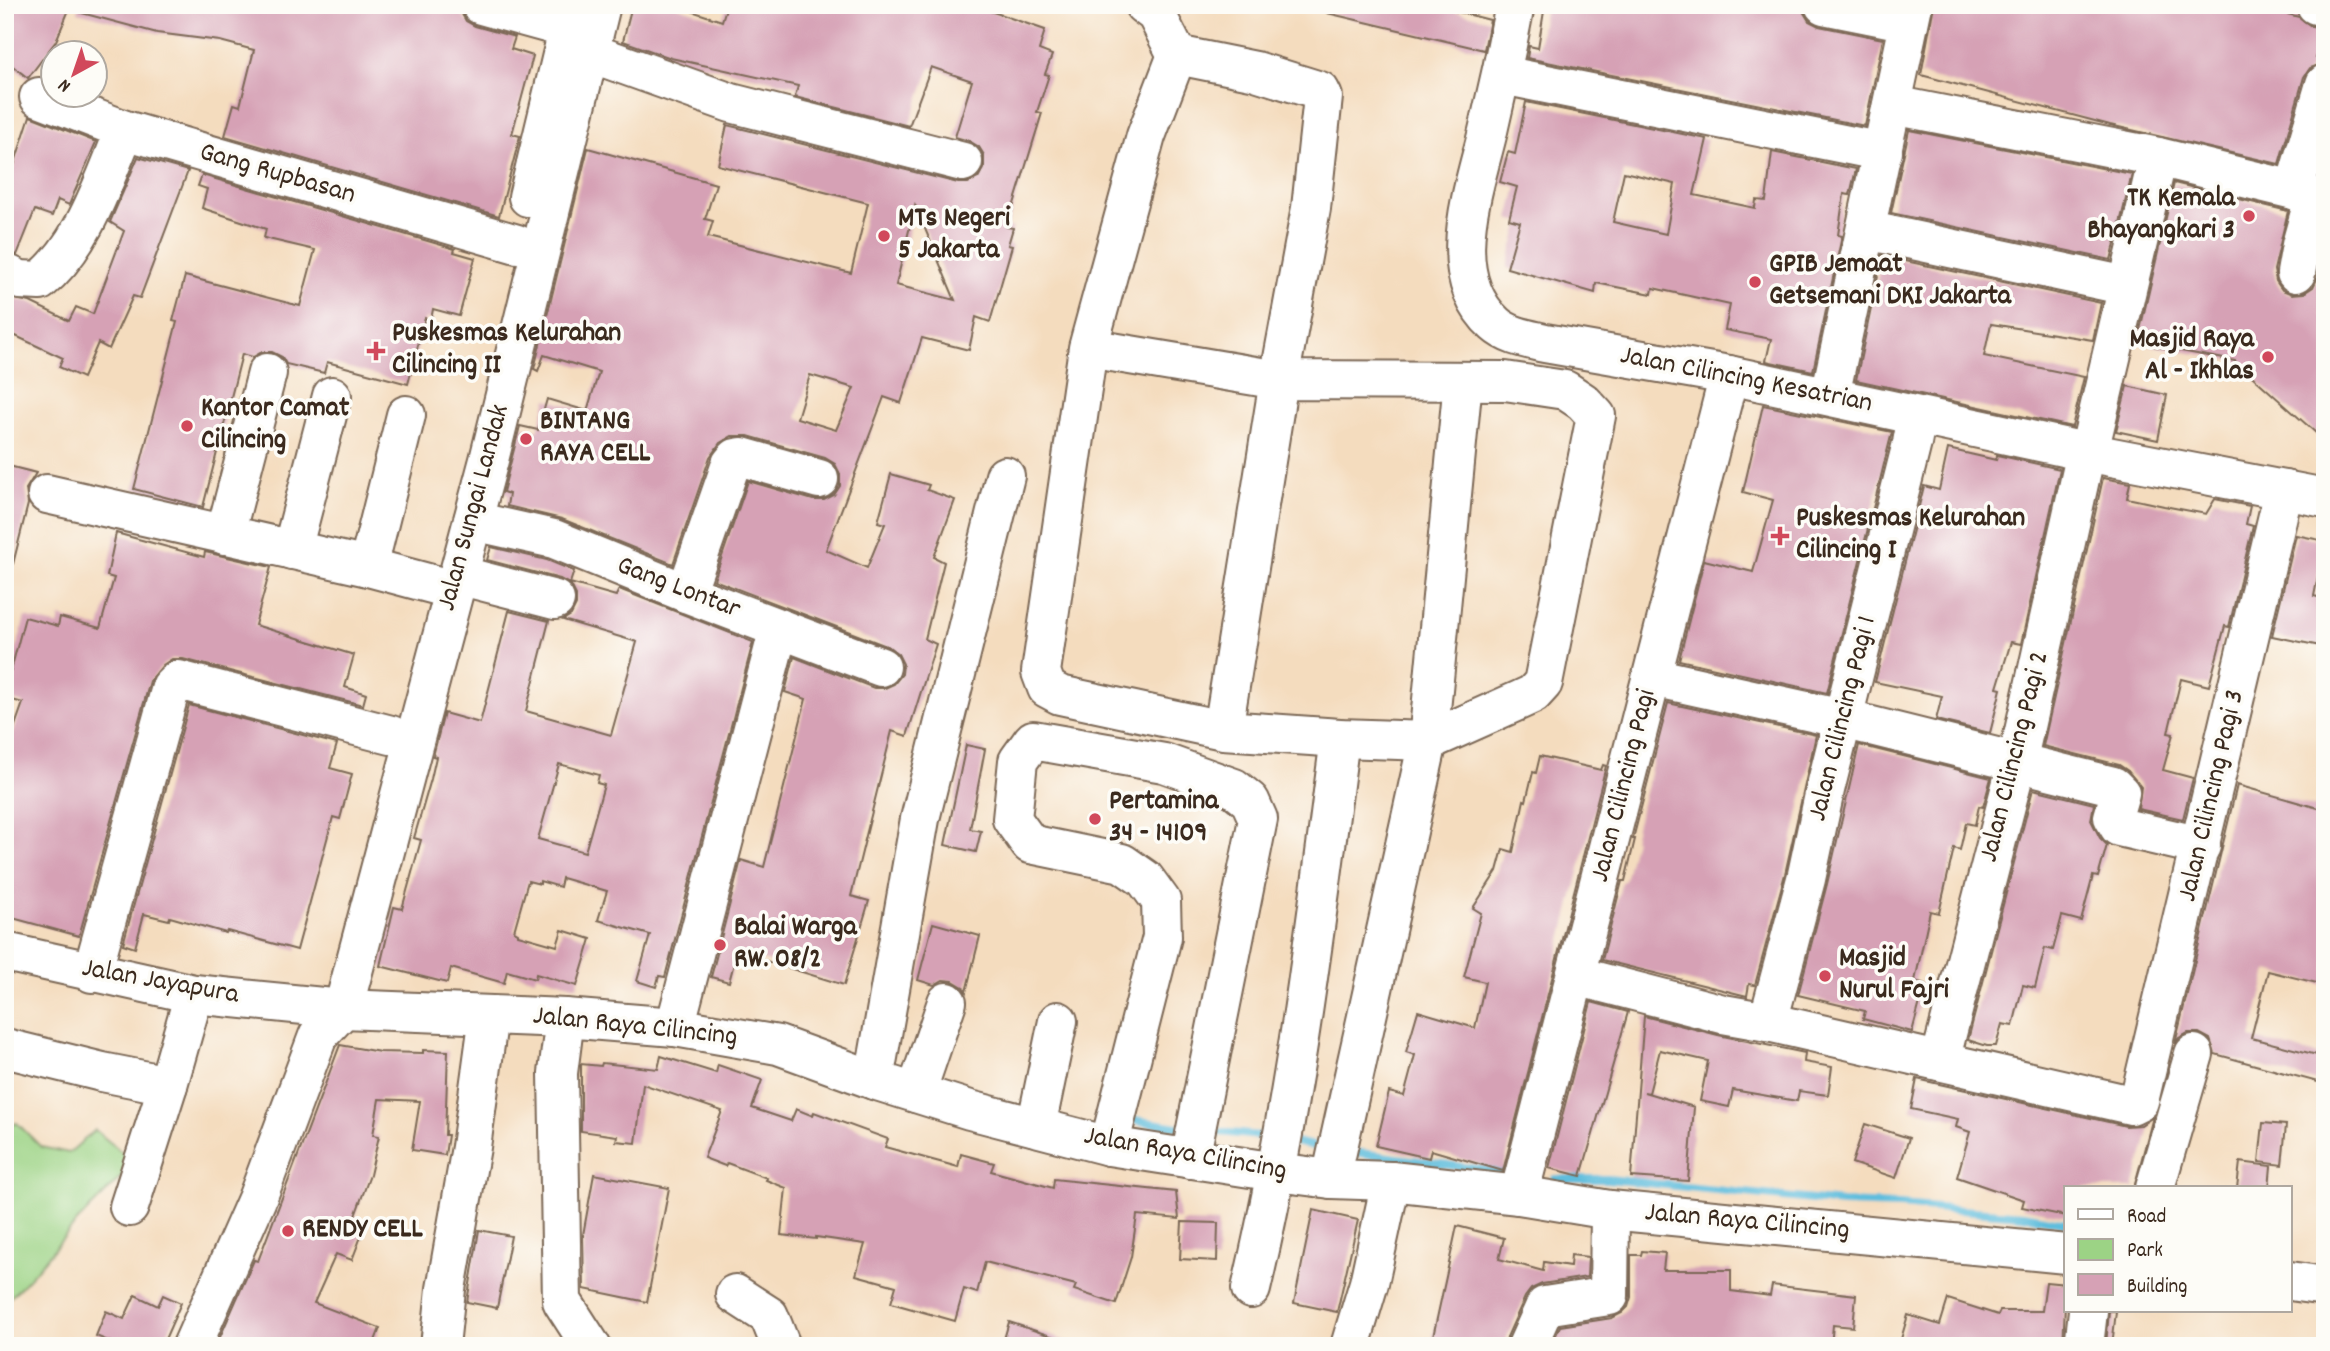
<svg xmlns="http://www.w3.org/2000/svg" width="2330" height="1351" viewBox="0 0 2330 1351" font-family="Dekko,sans-serif">
<style>
.green{fill:#9cd385;stroke:#6c7e52;stroke-width:2}
.lines{fill:none;stroke-linecap:round;stroke-linejoin:round}
.stream{stroke:#5fbddd;stroke-width:8}
.building{fill:#d6a1b5;fill-rule:evenodd}
.minor-casing{stroke:#7c6856;stroke-width:42}
.minor{stroke:#fff;stroke-width:38}
.poi-dot{fill:#d1495b;stroke:#fdfcf7;stroke-width:2.5}
.labels{text-anchor:middle;dominant-baseline:central;stroke-width:7;stroke-linejoin:round;paint-order:stroke}
.street-label{font-size:28px;fill:#3b2a1e;stroke:#fdfcf7}
.poi-label{font-size:28px;font-weight:bold;fill:#3b2a1e;stroke:#fdfcf7;text-anchor:start}
</style>
<rect width="100%" height="100%" fill="#fdfcf7"/>
<filter id="ink" filterUnits="userSpaceOnUse"><feTurbulence type="fractalNoise" baseFrequency=".0143" numOctaves="2"/><feDisplacementMap in="SourceGraphic" scale="14" xChannelSelector="R" yChannelSelector="G"/><feConvolveMatrix kernelMatrix="1 2 1 2 8 2 1 2 1" color-interpolation-filters="sRGB"/></filter>
<filter id="wash" filterUnits="userSpaceOnUse"><feTurbulence type="fractalNoise" baseFrequency=".00686" numOctaves="4" result="noise"/><feDisplacementMap in="SourceGraphic" scale="28" xChannelSelector="R" yChannelSelector="G"/><feGaussianBlur stdDeviation="1.57" result="paint"/><feColorMatrix in="noise" values="0 0 0 0 0 0 0 0 0 0 0 0 0 0 0 0 0 1.4 0 .05"/><feComposite in="paint" operator="in"/></filter>
<g filter="url(#wash)">
<rect width="100%" height="100%" fill="#f4dcbe"/>
<path class="green" d="M17,1123L41,1147L69,1153L95,1130L134,1162C117,1183 97,1201 78,1221C53,1248 33,1278 5,1302V1127Z"/>
<g class="lines">
<g class="stream">
<polyline points="1128,1119 1184,1128"/>
<polyline points="1208,1131 1271,1137"/>
<polyline points="1291,1141 1326,1149"/>
<polyline points="1346,1151 1513,1174"/>
<polyline points="1555,1179 1608,1179 1842,1203 1899,1205 2023,1215 2066,1223"/>
</g>
</g>
<g id="blocks">
<g class="building">
<polygon points="5,5 71,5 56,41 28,78 5,60"/>
<polygon points="79,5 460,5 460,11 466,21 475,26 515,37 511,49 533,56 512,134 520,136 499,216 225,136 234,104 240,106 254,50 220,41 157,33 78,12"/>
<path d="M632,5H673L722,21L727,5H973L1045,30L1039,50L1052,55L1045,74L1049,75L1037,112L1042,113L1007,227L1013,228L1008,245L1012,246L990,322L976,317L969,350L922,338L901,403L884,397L826,550L867,568L885,524L878,522L891,474L929,485L927,490L955,500L934,557L944,562L925,639L936,644L907,736L892,731L851,896L869,901L844,985L737,952L729,982L711,977L741,860L764,867L806,699L785,692L794,657L874,688H885L894,684L902,674L903,664L898,654L889,647L714,580L748,481L813,500H824L834,495L840,486V474L835,464L825,458L748,436H732L720,443L710,457L673,564L562,519L507,506L509,494L503,492L520,426L538,430L547,399L587,411L599,372L544,355L538,371L534,369L588,148L716,184L705,219L713,221L708,237L851,273L868,203L718,165L727,125L958,183H968L978,178L984,167V155L979,147L969,141L955,137L972,81L931,67L909,126L795,97L798,86L671,58L623,41ZM915,205L955,300L896,285ZM810,375L854,388L836,430L797,418Z"/>
<polygon points="1328,5 1444,5 1443,8 1490,20 1484,50 1327,13"/>
<polygon points="1545,5 1770,5 1784,8 1785,5 1803,5 1804,13 1809,21 1819,26 1883,39 1865,126 1527,58 1529,46 1538,48"/>
<polygon points="1934,5 2253,5 2299,17 2311,26 2324,28 2316,58 2325,59 2325,63 2310,68 2304,77 2279,164 2110,125 1921,75"/>
<path d="M1526,102L1707,139L1694,195L1755,208L1756,200L1766,201L1772,152L1856,169L1850,195L1844,194L1838,235L1842,236L1813,371L1766,361L1771,339L1725,330L1730,305L1653,288L1652,294L1596,283L1595,293L1507,268L1520,222L1509,219L1517,187L1500,182L1508,152L1515,154ZM1624,172L1675,184L1666,234L1613,222Z"/>
<polygon points="30,116 96,142 69,205 58,200 52,216 35,210 17,255 5,251 5,193"/>
<polygon points="1909,130 2132,174 2111,260 1891,213"/>
<polygon points="138,157 188,171 140,298 133,296 109,349 98,343 83,378 59,367 63,358 5,331 5,297 30,302 69,321 76,307 93,314 124,231 110,222"/>
<polygon points="202,175 455,249 454,252 475,258 459,316 433,309 431,320 425,318 408,384 327,362 324,373 286,364 282,357 272,352 262,352 253,357 242,354 203,507 134,489 177,322 173,321 185,276 300,306 315,250 264,238 266,229 202,208 207,189 198,186"/>
<polygon points="2174,183 2288,211 2274,270 2276,281 2282,290 2292,294 2304,293 2313,287 2318,277 2325,241 2325,291 2321,314 2325,317 2325,441 2235,361 2137,343"/>
<polygon points="1882,256 2101,303 2093,340 1991,324 1984,356 2084,377 2072,427 1856,380"/>
<polygon points="2127,386 2167,395 2158,440 2116,431"/>
<polygon points="1763,405 1892,432 1827,693 1679,660 1704,560 1753,572 1773,500 1743,492"/>
<polygon points="1948,449 1996,460 1997,455 2060,469 2021,644 2011,642 1997,688 2001,689 1990,733 1936,720 1942,696 1875,682 1924,486 1939,490"/>
<polygon points="5,465 36,473 26,489 28,504 13,564 5,564"/>
<polygon points="2103,478 2130,483 2127,498 2164,506 2206,514 2215,499 2250,506 2246,524 2253,526 2229,627 2225,626 2209,686 2181,679 2168,733 2173,734 2163,770 2193,778 2183,819 2138,809 2141,787 2128,771 2119,765 2043,746"/>
<polygon points="116,533 204,557 205,552 271,567 255,625 354,655 345,687 366,694 363,705 183,659 172,659 163,665 150,681 79,936 5,916 5,754 23,703 5,698 5,668 11,670 25,617 58,626 60,617 100,628 114,578 107,576"/>
<polygon points="2296,535 2325,541 2314,596 2325,599 2325,647 2272,636"/>
<path d="M491,547L547,560L574,571L570,583L616,596L619,589L753,642L665,977L659,976L656,987L637,981L650,935L598,920L607,891L562,878L560,887L540,881V884L528,881L514,931L518,933V935L557,946L562,930L591,939L577,986L536,974L535,979L507,971L504,983L451,968L447,983L380,966L394,907L402,909L421,840L414,838L431,779L436,757L433,756L444,713L480,723L509,611L549,621L526,711L611,735L637,642L563,620L571,615L576,605V595L571,585L560,579L487,560ZM559,764L599,775L597,783L604,785L585,852L538,839Z"/>
<polygon points="1668,703 1816,735 1785,874 1755,985 1749,984 1747,996 1602,960 1622,881 1625,881 1635,839 1633,839"/>
<polygon points="189,705 337,744 330,768 352,774 340,819 333,817 297,950 227,931 226,933 170,917 169,920 144,914 135,948 123,944"/>
<polygon points="966,745 985,749 970,829 981,831 976,852 945,845"/>
<polygon points="1859,745 1991,778 1983,807 1979,806 1975,825 1966,823 1960,850 1954,848 1939,913 1930,911 1915,981 1925,984 1912,1032 1863,1019 1865,1011 1798,995 1827,884"/>
<polygon points="1540,756 1601,770 1603,765 1606,766 1503,1171 1431,1150 1429,1158 1376,1146 1389,1092 1404,1096 1415,1055 1406,1052 1418,1011 1475,1028 1485,982 1464,977 1481,913 1473,908 1497,871 1503,849 1513,852 1524,800 1526,801 1533,772 1536,773"/>
<polygon points="2237,785 2325,810 2325,985 2268,971 2251,1038 2325,1057 2325,1084 2215,1054 2210,1039 2199,1033 2188,1033 2179,1038 2175,1044"/>
<polygon points="2033,789 2094,804 2091,820 2100,838 2107,845 2098,877 2093,876 2081,921 2062,916 2053,950 2045,948 2035,988 2023,985 2013,1026 2002,1024 1996,1046 1987,1046 1968,1040"/>
<polygon points="933,923 980,936 966,992 963,987 953,981 943,980 934,985 918,980"/>
<polygon points="1591,1002 1628,1012 1581,1176 1549,1168"/>
<polygon points="1644,1016 1718,1035 1805,1053 1804,1062 1832,1067 1828,1095 1799,1091 1797,1101 1733,1090 1729,1107 1700,1101 1708,1061 1660,1050 1649,1093 1644,1092 1694,1107 1688,1181 1631,1177"/>
<polygon points="340,1045 380,1052 423,1053 423,1050 448,1051 445,1135 448,1135 445,1155 412,1150 420,1101 379,1099 373,1135 379,1136 370,1175 355,1216 367,1221 352,1260 336,1254 314,1303 380,1328 373,1346 356,1346 338,1339 336,1346 216,1346 254,1260 258,1261"/>
<polygon points="661,1056 716,1073 718,1065 762,1080 752,1108 791,1121 796,1109 813,1116 814,1112 888,1139 885,1147 958,1167 961,1154 994,1163 991,1171 1053,1188 1054,1179 1176,1192 1179,1219 1137,1215 1131,1257 1116,1304 1074,1290 1076,1285 985,1262 977,1293 964,1289 955,1321 891,1303 896,1286 856,1275 865,1244 816,1237 816,1239 781,1235 786,1188 766,1180 767,1178 727,1163 725,1166 704,1158 722,1111 643,1084 636,1143 616,1141 617,1136 581,1131 581,1064 601,1066 602,1063 658,1069"/>
<polygon points="1917,1079 2126,1126 2141,1125 2153,1117 2134,1188 2066,1188 2066,1216 2022,1207 2024,1200 1957,1177 1970,1132 1956,1127 1958,1119 1911,1109"/>
<polygon points="2263,1123 2286,1125 2282,1165 2259,1162"/>
<polygon points="1865,1124 1909,1138 1896,1178 1852,1163"/>
<polygon points="2240,1162 2271,1166 2269,1188 2237,1188"/>
<polygon points="594,1174 669,1188 647,1302 584,1289 583,1235"/>
<polygon points="1313,1210 1358,1220 1337,1312 1294,1303"/>
<polygon points="1182,1222 1218,1223 1217,1261 1180,1259"/>
<polygon points="1457,1226 1504,1238 1499,1259 1543,1271 1544,1262 1570,1266 1571,1255 1588,1257 1587,1277 1542,1284 1531,1289 1525,1297 1507,1337 1506,1346 1431,1346"/>
<polygon points="479,1230 511,1236 497,1308 467,1302"/>
<polygon points="1642,1251 1665,1253 1663,1270 1731,1270 1731,1291 1770,1296 1772,1285 1856,1295 1853,1327 1833,1325 1831,1346 1551,1346 1560,1326 1612,1318 1622,1313 1628,1307 1631,1297 1631,1255 1641,1255"/>
<polygon points="2046,1282 2066,1284 2063,1346 1899,1346 1908,1315 1940,1325 1948,1299 1998,1315 2000,1311 2042,1311"/>
<polygon points="135,1295 158,1306 163,1295 181,1303 162,1346 120,1346 96,1336 106,1311 124,1319"/>
<polygon points="2109,1311 2116,1311 2112,1346 2106,1346"/>
<polygon points="1009,1322 1069,1342 1069,1346 1002,1346"/>
</g>
</g>
</g>
<g filter="url(#ink)">
<use href="#blocks" fill-opacity="0" stroke="#7c6856" stroke-width="2"/>
<g class="lines">
<defs>
<g id="minor">
<polyline points="481,5 568,29"/>
<polyline points="1144,5 1156,14 1177,55"/>
<path d="M1515,5C1507,47 1498,89 1488,131C1474,190 1441,275 1495,324C1508,336 1528,339 1545,343L1729,375L2086,452L2325,498"/>
<polyline points="1824,5 1909,22"/>
<polyline points="2316,5 2325,7"/>
<polyline points="591,53 731,103 963,162"/>
<polyline points="1502,75 1883,152"/>
<polyline points="39,97 125,130 517,244"/>
<polyline points="1893,105 2158,157 2294,190 2325,201"/>
<polyline points="2294,190 2325,84"/>
<polyline points="528,197 574,5"/>
<polyline points="1866,230 2127,286"/>
<path d="M5,273L20,280L40,281C84,245 103,182 125,130"/>
<polyline points="2296,273 2301,245 2314,198"/>
<polyline points="1088,348 1279,380 1505,381 1565,390 1583,402 1596,416 1543,683 1533,694 1520,700 1428,741 1340,738 1223,730 1060,695 1047,688 1041,672 1088,348 1146,136 1177,55 1256,71 1320,91 1323,97 1311,208 1279,380 1223,730"/>
<polyline points="1830,396 1913,5"/>
<polyline points="2089,452 2158,157"/>
<polyline points="47,494 368,567 454,590"/>
<polyline points="473,521 554,539 686,593 881,667"/>
<polyline points="225,535 267,373"/>
<polyline points="292,550 332,396"/>
<polyline points="368,567 406,415"/>
<polyline points="458,575 555,600"/>
<polyline points="686,593 731,464 736,458 742,457 819,479"/>
<polyline points="1653,677 1843,719 2113,786 2120,793 2113,817 2119,827 2201,846"/>
<polyline points="5,952 194,994 343,1009 565,1018 675,1027 778,1045 874,1080 970,1110 1109,1146 1276,1172 1331,1179 1391,1181 1519,1195 1610,1210 2066,1254"/>
<polyline points="92,973 171,687 178,680 391,735"/>
<polyline points="1576,976 1723,1014 1768,1022 2131,1105 2139,1101 2284,490"/>
<polyline points="565,1018 558,1073 562,1301 591,1346"/>
<polyline points="1768,1022 1806,879 1825,790 1912,443 1917,416"/>
<polyline points="675,1027 779,628"/>
<polyline points="5,1048 102,1072 168,1085"/>
<polyline points="1940,1061 2017,763 2086,452"/>
<polyline points="874,1080 920,819 1005,476"/>
<polyline points="916,1093 947,1002"/>
<polyline points="1036,1127 1058,1021"/>
<polyline points="1109,1146 1162,937 1161,901 1145,879 1122,863 1030,844 1012,819 1018,761 1033,740 1164,763 1234,788 1250,801 1258,819 1190,1159"/>
<polyline points="1331,1179 1428,741 1463,381"/>
<polyline points="2155,1188 2194,1054"/>
<polyline points="1519,1195 1729,375"/>
<polyline points="129,1207 168,1085 194,994"/>
<polyline points="2290,1281 2325,1286"/>
<path d="M1251,1289C1294,1107 1316,923 1340,738"/>
<polyline points="735,1294 769,1316 781,1346"/>
<polyline points="192,1346 257,1199 318,1036 343,1009 489,460 601,5"/>
<polyline points="440,1346 446,1289 471,1147 489,1015"/>
<polyline points="1350,1346 1369,1283 1391,1181"/>
<polyline points="1527,1346 1545,1306 1609,1296 1610,1210"/>
<polyline points="2084,1346 2088,1311"/>
</g>
</defs>
<use href="#minor" class="minor-casing"/>
<use href="#minor" class="minor"/>
</g>
</g>
<g class="poi-dot">
<circle cx="2249" cy="216" r="7"/>
<circle cx="884" cy="236" r="7"/>
<circle cx="1755" cy="282" r="7"/>
<path d="M372.5 340.5h7v7h7v7h-7v7h-7v-7h-7v-7h7z"/>
<circle cx="2268" cy="357" r="7"/>
<circle cx="187" cy="426" r="7"/>
<circle cx="526" cy="439" r="7"/>
<path d="M1776.5 525.5h7v7h7v7h-7v7h-7v-7h-7v-7h7z"/>
<circle cx="1095" cy="819" r="7"/>
<circle cx="720" cy="945" r="7"/>
<circle cx="1825" cy="976" r="7"/>
<circle cx="288" cy="1231" r="7"/>
</g>
<g class="labels">
<g class="street-label">
<text transform="translate(277 175) rotate(16)">Gang Rupbasan</text>
<text transform="translate(1746 381) rotate(11)">Jalan Cilincing Kesatrian</text>
<text transform="translate(475 508) rotate(-75)">Jalan Sungai Landak</text>
<text transform="translate(678 589) rotate(21)">Gang Lontar</text>
<text transform="translate(1844 719) rotate(-76)">Jalan Cilincing Pagi 1</text>
<text transform="translate(2016 757) rotate(-76)">Jalan Cilincing Pagi 2</text>
<text transform="translate(1625 786) rotate(-76)">Jalan Cilincing Pagi</text>
<text transform="translate(2213 796) rotate(-77)">Jalan Cilincing Pagi 3</text>
<text transform="translate(160 983) rotate(10)">Jalan Jayapura</text>
<text transform="translate(635 1028) rotate(6)">Jalan Raya Cilincing</text>
<text transform="translate(1185 1155) rotate(10)">Jalan Raya Cilincing</text>
<text transform="translate(1747 1223) rotate(5)">Jalan Raya Cilincing</text>
</g>
<g class="poi-label">
<text x="2235" y="200" text-anchor="end">TK Kemala<tspan x="2235" dy="32">Bhayangkari 3</tspan></text>
<text x="898" y="220">MTs Negeri<tspan x="898" dy="32">5 Jakarta</tspan></text>
<text x="1769" y="266">GPIB Jemaat<tspan x="1769" dy="32">Getsemani DKI Jakarta</tspan></text>
<text x="392" y="335">Puskesmas Kelurahan<tspan x="392" dy="32">Cilincing II</tspan></text>
<text x="2254" y="341" text-anchor="end">Masjid Raya<tspan x="2254" dy="32">Al - Ikhlas</tspan></text>
<text x="201" y="410">Kantor Camat<tspan x="201" dy="32">Cilincing</tspan></text>
<text x="540" y="423">BINTANG<tspan x="540" dy="32">RAYA CELL</tspan></text>
<text x="1796" y="520">Puskesmas Kelurahan<tspan x="1796" dy="32">Cilincing I</tspan></text>
<text x="1109" y="803">Pertamina<tspan x="1109" dy="32">34 - 14109</tspan></text>
<text x="734" y="929">Balai Warga<tspan x="734" dy="32">RW. 08/2</tspan></text>
<text x="1839" y="960">Masjid<tspan x="1839" dy="32">Nurul Fajri</tspan></text>
<text x="302" y="1231">RENDY CELL</text>
</g>
</g>
<rect width="2330" height="1351" fill="none" stroke="#fdfcf7" stroke-width="28"/>
<rect x="2064" y="1186" width="228" height="126" fill="#fdfcf7" stroke="#afa8a0" stroke-width="2"/>
<rect x="2078" y="1209" width="35" height="10" fill="#ffffff" stroke="#afa8a0" stroke-width="2"/>
<text x="2127" y="1222" font-size="21" fill="#3b2a1e">Road</text>
<rect x="2078" y="1239" width="35" height="21" fill="#9cd385" stroke="#afa8a0" stroke-width="2"/>
<text x="2127" y="1256" font-size="21" fill="#3b2a1e">Park</text>
<rect x="2078" y="1274" width="35" height="21" fill="#d6a1b5" stroke="#afa8a0" stroke-width="2"/>
<text x="2127" y="1292" font-size="21" fill="#3b2a1e">Building</text>
<g transform="translate(74 74) rotate(220)"><circle r="33" fill="#fdfcf7" stroke="#afa8a0" stroke-width="2"/>
<path d="M0-5L12 26L0 18L-12 26Z" fill="#d1495b"/>
<text y="-10" font-size="19" font-weight="bold" text-anchor="middle" fill="#3b2a1e">N</text>
</g>
</svg>
